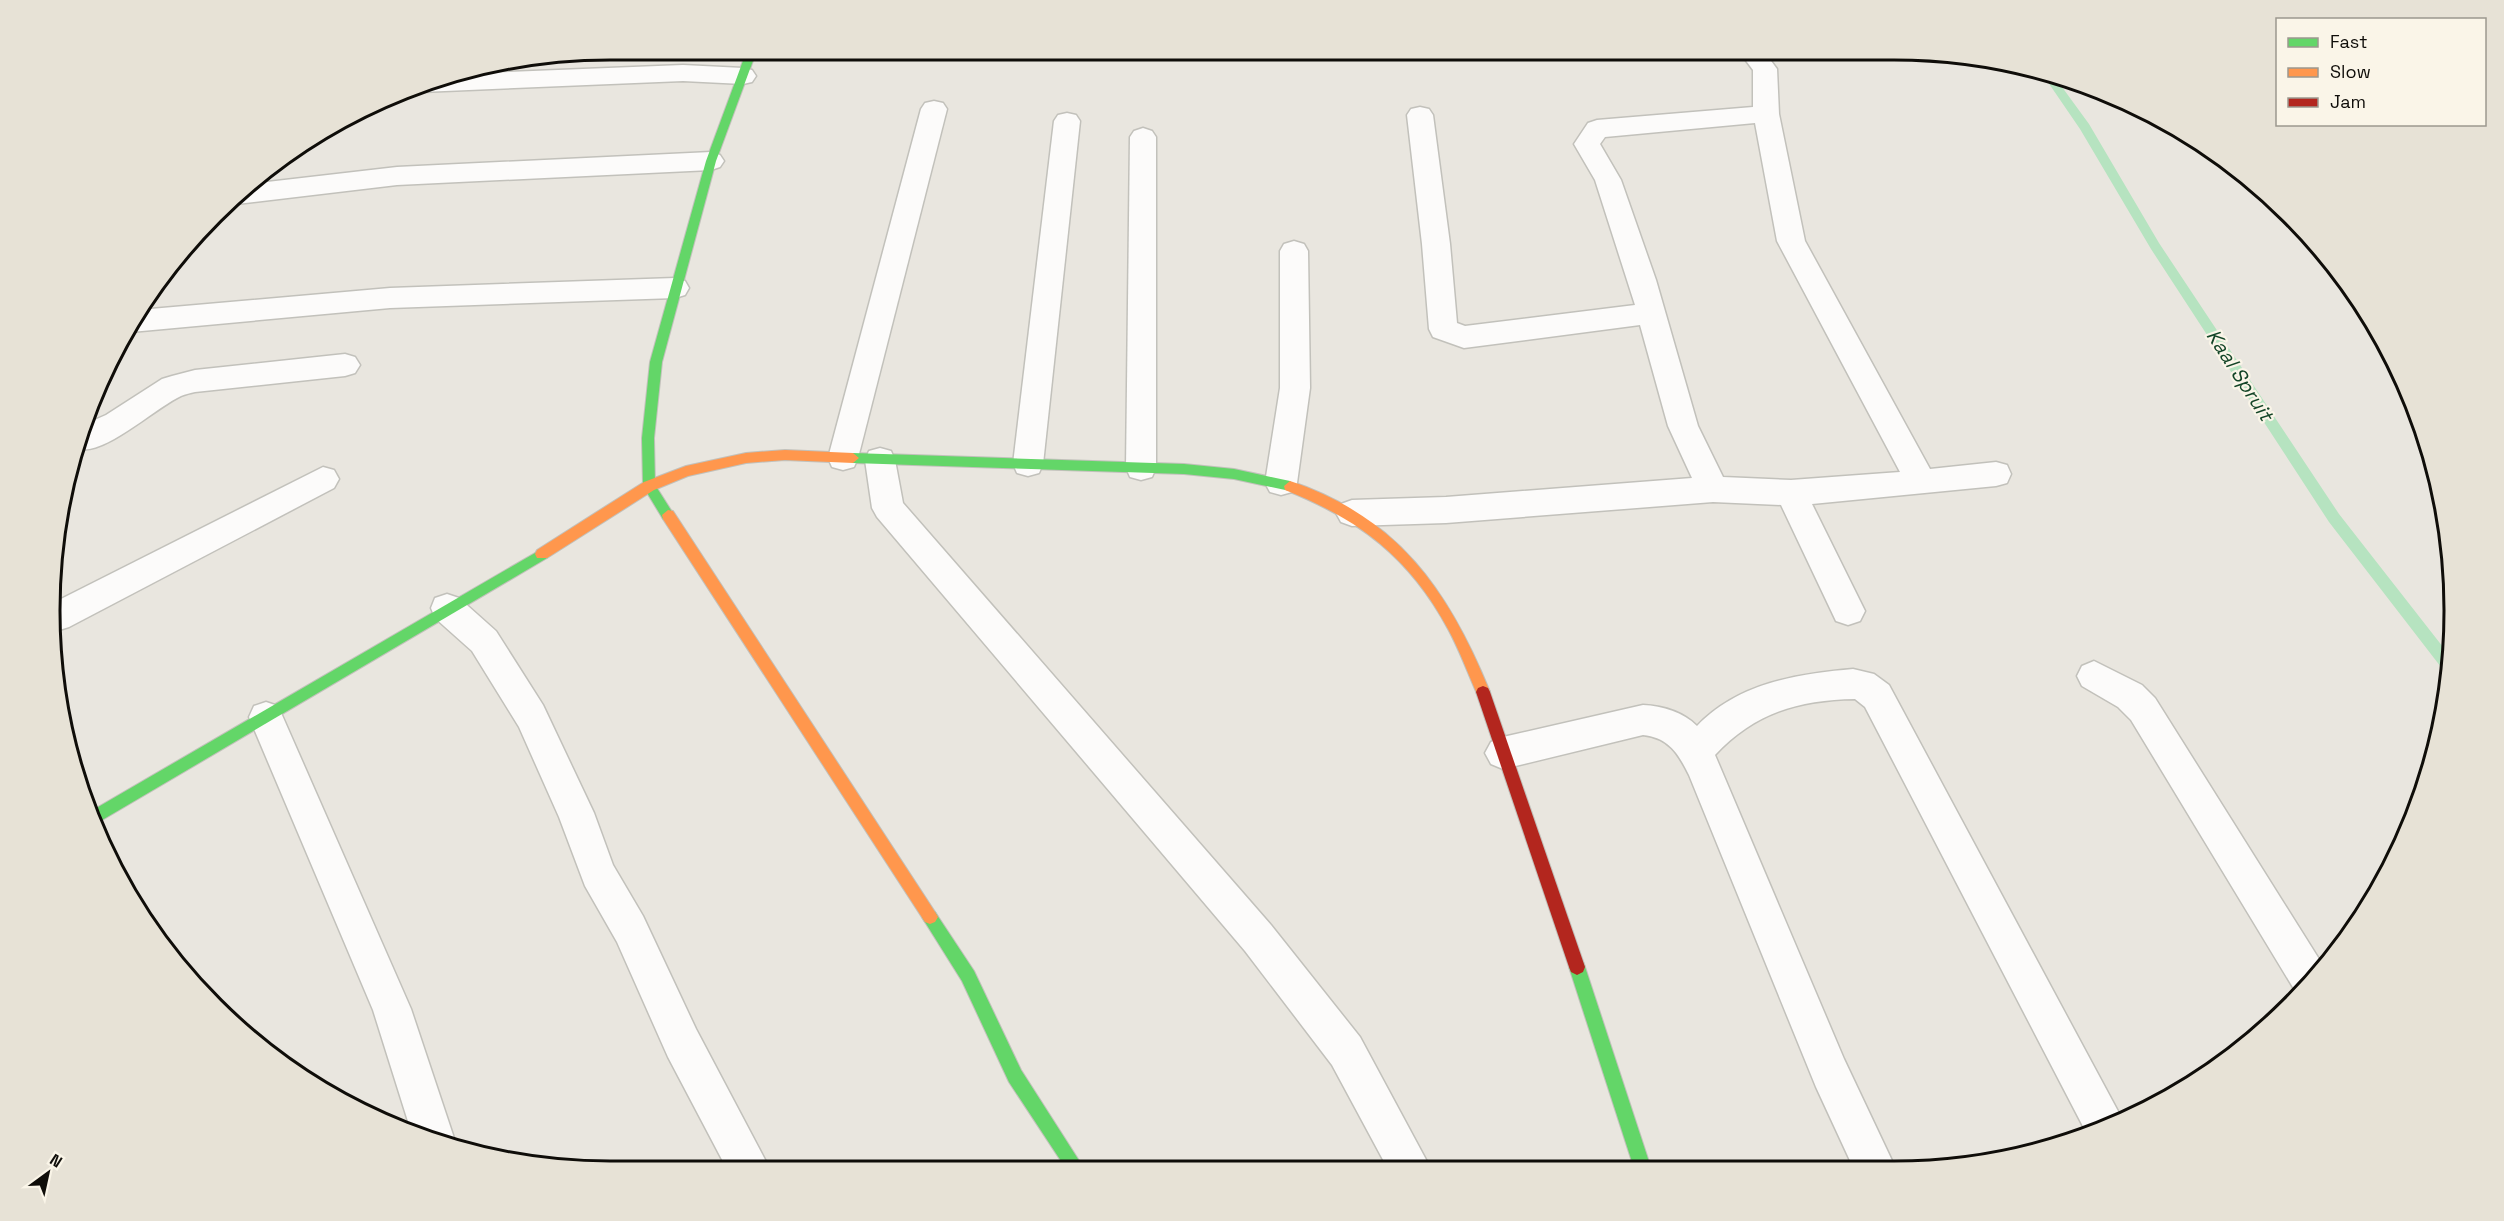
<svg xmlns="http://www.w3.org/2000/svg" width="2504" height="1221" viewBox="0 0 2504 1221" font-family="'Space Grotesk',sans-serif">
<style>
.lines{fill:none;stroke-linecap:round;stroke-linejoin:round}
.stream{fill:#b6e3c0;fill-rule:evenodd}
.street-casing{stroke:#c2c1bb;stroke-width:3}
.fast-casing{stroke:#c2c1bb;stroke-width:2}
.slow-casing{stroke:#c2c1bb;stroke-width:2}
.jam-casing{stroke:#c2c1bb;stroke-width:2}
.street{fill:#fcfbfa;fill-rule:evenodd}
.fast{fill:#63d668;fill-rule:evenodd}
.slow{fill:#ff974d;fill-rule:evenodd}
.jam{fill:#b3261e;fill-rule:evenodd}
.labels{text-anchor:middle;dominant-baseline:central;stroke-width:4.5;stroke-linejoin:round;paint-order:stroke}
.water-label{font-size:20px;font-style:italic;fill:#134527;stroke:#faf5e8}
.rim{fill:none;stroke:#0f0d09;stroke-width:3}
</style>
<rect width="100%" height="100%" fill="#e9e6df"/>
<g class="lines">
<polygon class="stream" points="2041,72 2054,76 2089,124 2159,243 2339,514 2450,656 2448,672 2444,671 2329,522 2151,249 2080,129"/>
<defs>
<g id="street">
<path d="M1738,50H1763L1777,69L1779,114L1805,241L1930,469L1996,462L2007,465L2011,474L2007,483L1996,486L1812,504L1865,611L1860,621L1848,625L1836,621L1781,505L1713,502L1446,523L1352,526L1341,522L1336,513L1341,504L1352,500L1446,497L1692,478L1668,426L1640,325L1464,348L1433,337L1429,329L1422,244L1407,115L1411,109L1420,107L1429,109L1433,115L1450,244L1457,323L1465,326L1635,305L1595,180L1574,144L1588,123L1597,120L1753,107V70ZM1755,123L1777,241L1900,472L1791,480L1723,477L1698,426L1656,280L1621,180L1600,144L1605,137Z"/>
<polygon points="683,65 743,68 752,70 756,76 752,82 743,84 683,81 421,92 412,89 430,79 461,74"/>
<polygon points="934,101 943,103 947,109 858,458 854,467 843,470 832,467 828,458 921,109 925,103"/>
<polygon points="1067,113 1076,115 1080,121 1043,464 1039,473 1028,476 1017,473 1013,464 1054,121 1058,115"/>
<polygon points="1143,128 1152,131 1156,137 1156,468 1152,477 1141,480 1130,477 1126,468 1130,137 1134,131"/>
<polygon points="711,152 720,155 724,161 720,167 711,170 397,185 237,204 230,202 249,184 397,167"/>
<polygon points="1294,241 1304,244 1308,251 1310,388 1297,483 1292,492 1281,495 1270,492 1265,483 1280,388 1280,251 1284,244"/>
<polygon points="675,278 685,281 689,288 685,295 675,298 390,308 131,332 125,330 139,310 390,288"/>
<path d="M345,354L355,357L360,365L355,373L345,376L195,392C191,393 185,394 181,396C158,406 105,455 80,449L90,422L106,415L162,379L172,376L195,370Z"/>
<polygon points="880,448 891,451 895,460 903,503 1271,925 1360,1037 1431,1169 1388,1169 1332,1065 1245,951 877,517 872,508 865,460 869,451"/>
<polygon points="323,467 334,470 339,479 334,488 69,627 56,631 57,601"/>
<polygon points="447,594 459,598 496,631 543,705 594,813 613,865 643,916 696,1029 771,1171 728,1171 668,1057 617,942 585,886 559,817 519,727 472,651 435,618 431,608 435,598"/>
<polygon points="2094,661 2142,685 2155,698 2324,967 2297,994 2131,720 2118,707 2082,686 2077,676 2082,666"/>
<path d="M1853,669L1874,674L1889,685L2120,1115L2123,1120L2109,1129L2087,1134L1865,707L1855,699C1798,700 1754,713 1715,755L1844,1059L1895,1167H1853L1816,1087L1689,775C1678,753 1669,738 1643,735L1503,769L1491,764L1485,753L1491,742L1503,737L1643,705C1663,706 1683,712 1697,726C1738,683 1797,674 1853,669Z"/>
<polygon points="266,702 278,706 411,1009 455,1141 453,1146 412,1134 373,1010 249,717 254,706"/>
</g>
<g id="fast">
<polygon points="747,50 757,50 716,161 662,362 654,438 655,485 674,515 668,520 663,519 643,486 642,438 650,362 706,161"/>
<polygon points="853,453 1184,464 1234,469 1290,481 1296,486 1290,491 1234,479 1184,474 853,463 847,458"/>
<polygon points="542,549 547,550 549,554 547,558 97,823 93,810"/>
<polygon points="930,910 935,912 974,971 1021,1070 1085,1170 1067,1170 1009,1082 962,981 925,922 922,917 925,912"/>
<polygon points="1577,959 1583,962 1585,967 1651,1168 1634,1168 1569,967 1571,962"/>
</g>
<g id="slow">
<polygon points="785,450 853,453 859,458 853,463 785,460 746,463 688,476 654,490 547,558 537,558 535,554 537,550 644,482 686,466 746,453"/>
<path d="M1290,481C1398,517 1449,591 1490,692L1488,696L1483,698L1478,696C1468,674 1460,651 1448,629C1410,558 1359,519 1285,490L1284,486Z"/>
<polygon points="668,510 673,511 935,912 938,917 935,922 930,924 925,922 663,519 662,515"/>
</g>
<polygon id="jam" points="1483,686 1488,688 1490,692 1585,967 1583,972 1577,975 1571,972 1569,967 1476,692 1478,688"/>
</defs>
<use href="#street" class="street-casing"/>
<use href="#fast" class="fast-casing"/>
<use href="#slow" class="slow-casing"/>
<use href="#jam" class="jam-casing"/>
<use href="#street" class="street"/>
<use href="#fast" class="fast"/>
<use href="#slow" class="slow"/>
<use href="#jam" class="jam"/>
</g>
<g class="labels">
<g class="water-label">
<text transform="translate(2240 375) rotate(57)">Kaal Spruit</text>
</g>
</g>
<path d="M0 0H2504V1221H0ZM610 60H1894A550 550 0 0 1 2444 610V611A550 550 0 0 1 1894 1161H610A550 550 0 0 1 60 611V610A550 550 0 0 1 610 60Z" fill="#e7e2d6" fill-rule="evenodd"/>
<path class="rim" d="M610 60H1894A550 550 0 0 1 2444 610V611A550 550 0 0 1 1894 1161H610A550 550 0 0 1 60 611V610A550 550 0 0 1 610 60Z"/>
<rect x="2276" y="18" width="210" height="108" fill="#faf5e8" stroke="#9c988f" stroke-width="1.5"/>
<rect x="2288" y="38" width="30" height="9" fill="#63d668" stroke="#9c988f" stroke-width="1.5"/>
<text x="2330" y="48" font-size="18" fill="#0f0d09">Fast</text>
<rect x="2288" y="68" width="30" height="9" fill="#ff974d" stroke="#9c988f" stroke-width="1.5"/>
<text x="2330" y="78" font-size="18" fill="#0f0d09">Slow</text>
<rect x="2288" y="98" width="30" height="9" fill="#b3261e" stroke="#9c988f" stroke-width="1.5"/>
<text x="2330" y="108" font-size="18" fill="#0f0d09">Jam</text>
<g transform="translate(48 1173) rotate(33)" stroke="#faf5e8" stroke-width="4.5" paint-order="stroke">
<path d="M0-4.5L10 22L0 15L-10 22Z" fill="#0f0d09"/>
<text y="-9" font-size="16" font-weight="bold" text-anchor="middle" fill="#0f0d09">N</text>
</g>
</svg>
